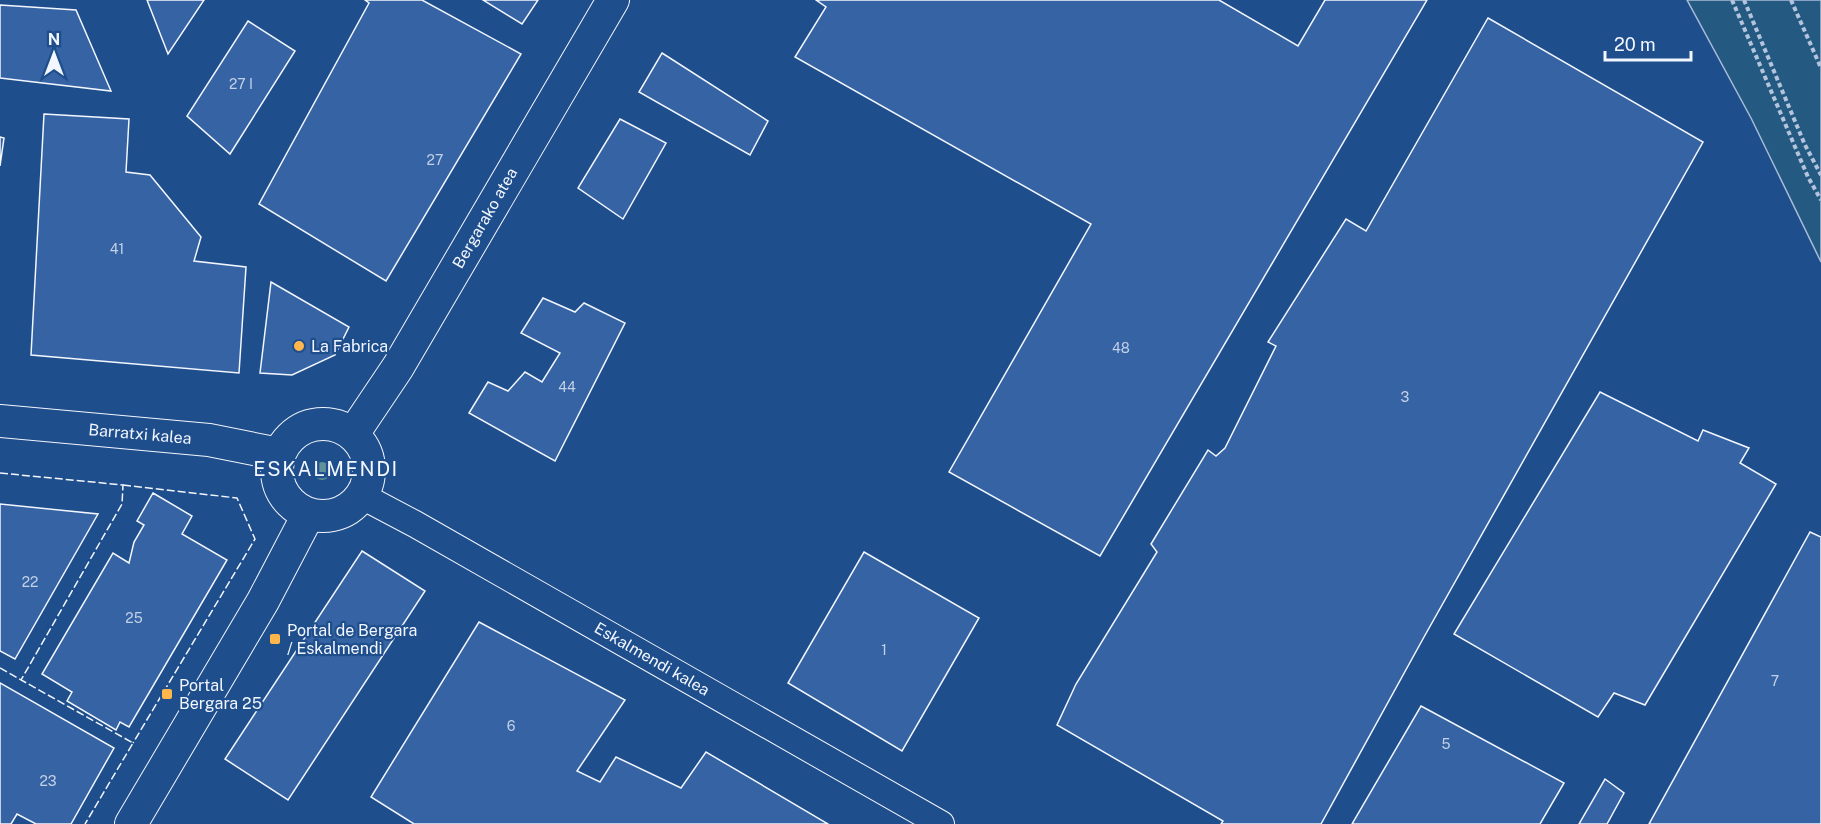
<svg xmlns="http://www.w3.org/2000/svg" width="1821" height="824" viewBox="0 0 1821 824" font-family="'Public Sans',sans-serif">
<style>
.green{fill:#245a82;stroke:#a8bbd7;stroke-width:1.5}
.building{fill:#3563a3;stroke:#f2f6ff;stroke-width:1.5}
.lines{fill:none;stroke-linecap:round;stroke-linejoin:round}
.minor-casing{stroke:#f2f6ff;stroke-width:28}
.tertiary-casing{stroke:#f2f6ff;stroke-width:34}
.path{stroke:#b3c4dc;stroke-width:4;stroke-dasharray:4.5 3;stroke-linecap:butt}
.minor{stroke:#1f4e8c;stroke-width:26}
.tertiary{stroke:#1f4e8c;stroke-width:32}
.fence{stroke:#f2f6ff;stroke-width:1.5;stroke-dasharray:8 3;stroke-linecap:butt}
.tree{fill:#61919a}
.poi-dot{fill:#ffb74d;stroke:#1f4e8c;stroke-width:2}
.labels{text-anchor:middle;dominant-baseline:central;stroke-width:4.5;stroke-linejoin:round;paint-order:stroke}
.number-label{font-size:14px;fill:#c3d1e8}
.street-label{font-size:16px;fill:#f2f6ff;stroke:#1f4e8c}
.poi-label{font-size:16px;fill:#f2f6ff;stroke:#1f4e8c;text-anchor:start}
.quarter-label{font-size:20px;letter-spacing:1.5px;fill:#f2f6ff;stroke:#1f4e8c}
</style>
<rect width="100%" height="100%" fill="#1f4e8c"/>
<polygon class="green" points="1687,0 1821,0 1821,262 1751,118"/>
<g class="building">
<polygon points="147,0 204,0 168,54"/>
<polygon points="365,0 422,0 521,54 386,281 259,204 369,3"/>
<polygon points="483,0 538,0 522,24"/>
<polygon points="816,0 1219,0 1298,46 1325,0 1427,0 1100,556 949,472 1091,224 795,57 826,7"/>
<polygon points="0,5 76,10 111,91 0,78"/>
<polygon points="1488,18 1703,142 1424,637 1321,824 1221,824 1223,821 1057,725 1076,684 1157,552 1151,544 1208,450 1216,456 1225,448 1276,346 1268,342 1346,219 1366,231"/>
<polygon points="248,21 295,51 230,154 187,116"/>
<polygon points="662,53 768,121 750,155 639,92"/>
<polygon points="44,114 129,119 126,172 150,175 201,237 194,261 246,267 239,373 31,355"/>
<polygon points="620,119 666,143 623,219 578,188"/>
<polygon points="0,137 4,138 0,166"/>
<polygon points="271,282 349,327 335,355 292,375 260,373"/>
<polygon points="543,298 575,312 584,303 625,323 555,461 469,413 488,382 508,391 525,372 542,382 560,353 521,333"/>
<polygon points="1600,392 1698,441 1703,430 1749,448 1740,463 1776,484 1645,705 1614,693 1598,717 1454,634"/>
<polygon points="153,493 192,516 182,534 227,560 129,727 120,722 116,730 67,701 72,692 42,674 113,553 129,563 134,542 144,525 137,521"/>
<polygon points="0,504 98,514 15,659 0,651"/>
<polygon points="1810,532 1821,537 1821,824 1649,824"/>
<polygon points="362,551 425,591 288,800 225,759"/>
<polygon points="864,552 979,618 902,751 788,683"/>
<polygon points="479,622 625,700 577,771 600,782 616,757 681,788 706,752 828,824 414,824 371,797"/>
<polygon points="0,683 114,748 71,824 36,824 17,814 11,824 0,824"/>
<polygon points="1421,706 1564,783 1540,824 1352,824"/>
<polygon points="1605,779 1624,793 1607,824 1579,824"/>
</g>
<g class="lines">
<defs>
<polyline id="minor" points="362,496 415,524 941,824"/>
<g id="tertiary">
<polyline points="0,421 209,440 279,454"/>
<circle cx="323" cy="470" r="46"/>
<polyline points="353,434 398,367 613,0"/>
<polyline points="131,824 263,601 308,515"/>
</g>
</defs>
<use href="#minor" class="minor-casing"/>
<use href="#tertiary" class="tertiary-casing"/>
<g class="path">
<polyline points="1732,0 1808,177 1821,200"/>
<polyline points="1744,0 1805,145 1821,175"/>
<polyline points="1791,0 1821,68"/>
</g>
<use href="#minor" class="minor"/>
<use href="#tertiary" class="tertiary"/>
<g class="fence">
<polyline points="0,473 123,485 122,504 21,680"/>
<polyline points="123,485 237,498 255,539 133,743"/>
<polyline points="0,668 133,743 85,824"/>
</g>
</g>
<circle class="tree" cx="322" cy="471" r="9"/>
<g class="poi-dot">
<circle cx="299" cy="346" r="6"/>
<rect x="269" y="633" width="12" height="12" rx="3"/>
<rect x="161" y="688" width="12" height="12" rx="3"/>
</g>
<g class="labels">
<g class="number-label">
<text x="241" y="84">27 I</text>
<text x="435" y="160">27</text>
<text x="117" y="249">41</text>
<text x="1121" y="348">48</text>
<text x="567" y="387">44</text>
<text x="1405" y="397">3</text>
<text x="30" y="582">22</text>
<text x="134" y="618">25</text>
<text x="884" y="650">1</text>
<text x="1775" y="681">7</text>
<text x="511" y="726">6</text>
<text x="1446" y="744">5</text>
<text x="48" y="781">23</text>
</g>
<g class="street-label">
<text transform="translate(485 218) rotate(-60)">Bergarako atea</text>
<text transform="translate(140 434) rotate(5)">Barratxi kalea</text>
<text transform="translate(652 659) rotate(30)">Eskalmendi kalea</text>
</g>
<g class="poi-label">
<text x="311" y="346">La Fabrica</text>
<text x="287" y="630">Portal de Bergara<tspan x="287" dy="18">/ Eskalmendi</tspan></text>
<text x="179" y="685">Portal<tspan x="179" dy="18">Bergara 25</tspan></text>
</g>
<g class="quarter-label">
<text x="326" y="469">ESKALMENDI</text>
</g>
</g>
<g transform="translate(54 54)" stroke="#1f4e8c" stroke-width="4.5" paint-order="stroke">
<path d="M0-4.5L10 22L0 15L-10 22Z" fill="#f2f6ff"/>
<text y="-9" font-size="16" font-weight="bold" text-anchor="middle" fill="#f2f6ff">N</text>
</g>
<path d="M1605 51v9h86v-9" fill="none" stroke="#f2f6ff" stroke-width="3"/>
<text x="1614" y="51" font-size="18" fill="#f2f6ff" stroke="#1f4e8c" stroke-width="4.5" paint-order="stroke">20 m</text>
</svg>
